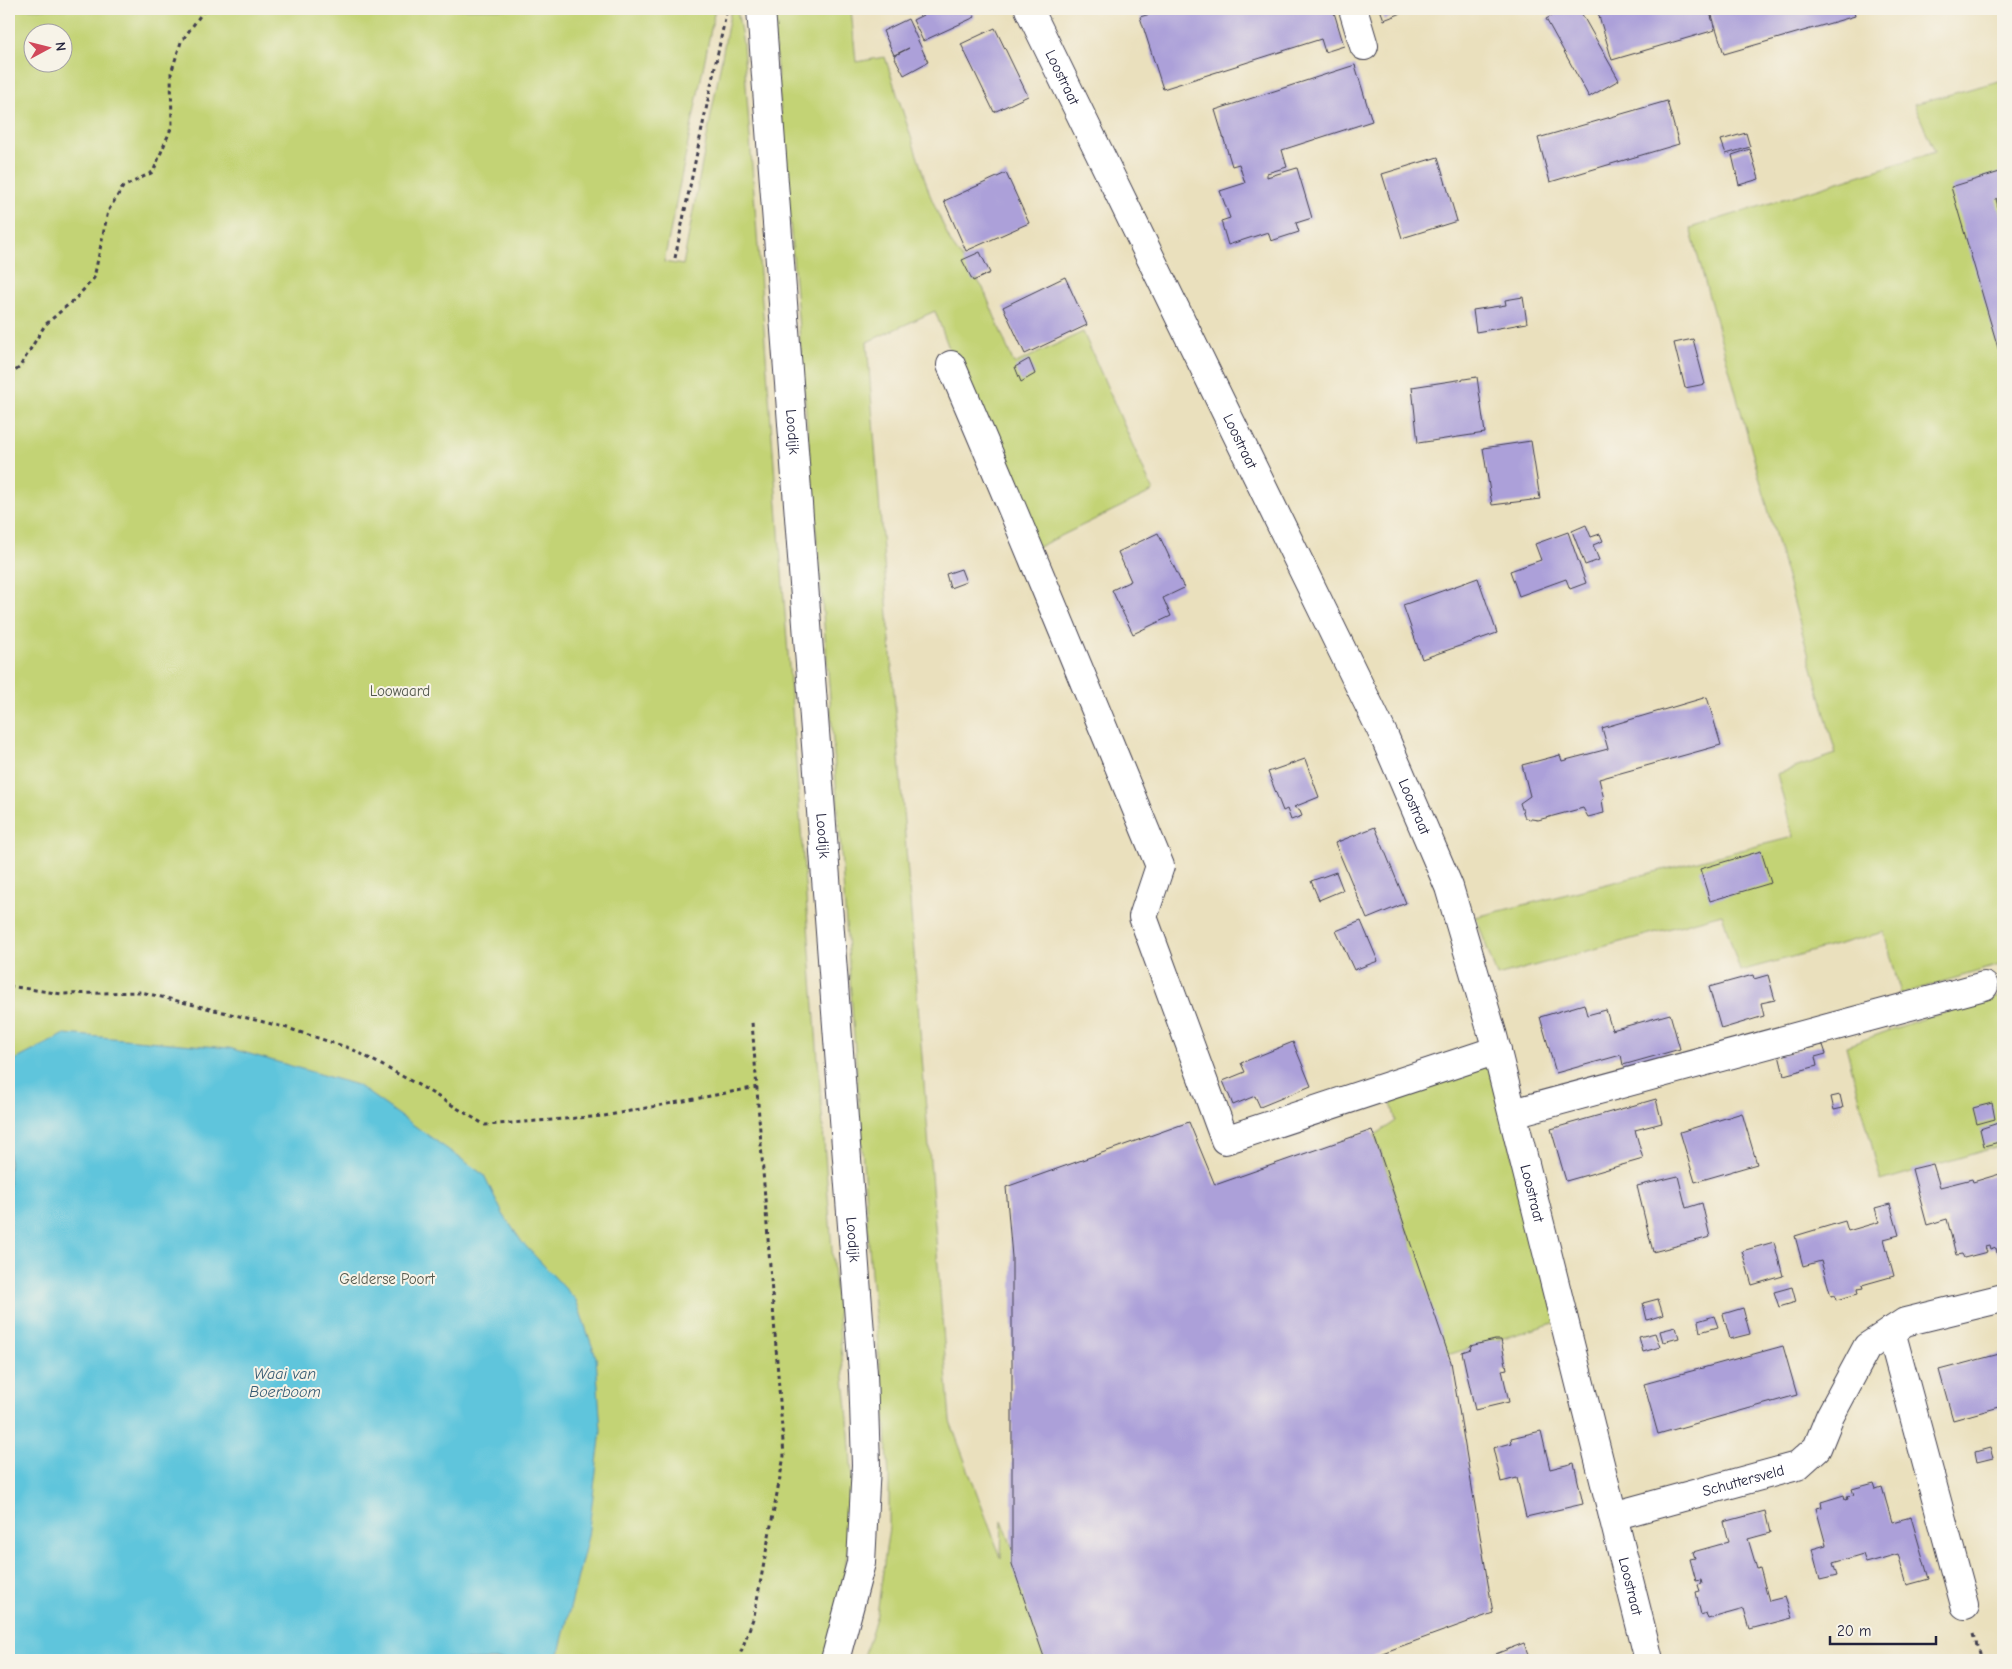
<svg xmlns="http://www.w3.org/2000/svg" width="2012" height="1669" viewBox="0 0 2012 1669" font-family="'Comic Neue',sans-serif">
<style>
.green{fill:#c3d375;stroke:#727a58;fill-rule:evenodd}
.water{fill:#5fc5dc;stroke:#40748c}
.building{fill:#aca0d9}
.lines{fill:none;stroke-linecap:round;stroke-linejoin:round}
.minor-casing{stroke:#403e4e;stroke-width:30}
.path{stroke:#403e4e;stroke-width:3;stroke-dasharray:4 4;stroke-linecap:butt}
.minor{stroke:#fff;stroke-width:28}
.labels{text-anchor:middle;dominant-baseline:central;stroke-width:4;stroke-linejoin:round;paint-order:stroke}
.street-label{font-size:15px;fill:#22223b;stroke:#f7f3e8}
.park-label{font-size:15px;fill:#52574c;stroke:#f7f3e8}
.water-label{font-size:16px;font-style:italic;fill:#375b73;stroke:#f7f3e8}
</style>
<rect width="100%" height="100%" fill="#f7f3e8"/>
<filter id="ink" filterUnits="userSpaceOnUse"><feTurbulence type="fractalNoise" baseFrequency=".02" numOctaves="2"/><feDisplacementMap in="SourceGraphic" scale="10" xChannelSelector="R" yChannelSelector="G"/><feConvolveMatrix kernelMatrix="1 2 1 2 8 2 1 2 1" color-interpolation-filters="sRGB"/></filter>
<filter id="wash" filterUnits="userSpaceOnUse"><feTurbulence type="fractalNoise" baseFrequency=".0096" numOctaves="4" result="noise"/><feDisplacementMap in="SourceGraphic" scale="20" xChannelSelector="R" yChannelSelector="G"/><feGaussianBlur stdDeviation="1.12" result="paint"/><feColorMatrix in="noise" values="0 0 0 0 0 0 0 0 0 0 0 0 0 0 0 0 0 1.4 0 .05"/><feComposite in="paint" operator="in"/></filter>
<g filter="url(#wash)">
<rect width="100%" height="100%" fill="#eae0bd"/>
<g class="green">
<path d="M9,9H715L664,262L683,265L731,9H737L743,44L834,1277L848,1419L852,1478L851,1524L840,1606L824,1660H9ZM32,32H62V62H32Z"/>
<polygon points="772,9 851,9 856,62 885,57 930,195 951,243 983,288 1014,364 1083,332 1153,491 1026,553 935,311 867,342 950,1421 1001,1558 1002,1520 1055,1660 863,1660 877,1614 889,1527 889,1477 885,1416 871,1274 829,684"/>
<polygon points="2003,80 2003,964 1901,994 1884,932 1740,971 1722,914 1497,976 1476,917 1793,837 1777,774 1836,754 1690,228 1935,152 1914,104"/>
<polygon points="2003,996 2003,1145 1881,1181 1846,1046 1916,1021"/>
<polygon points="1489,1066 1557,1322 1447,1355 1375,1135 1396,1121 1388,1092"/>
</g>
<polygon class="water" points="65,1034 229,1048 357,1085 484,1175 503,1214 522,1242 576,1300 596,1357 601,1431 588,1536 560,1649 554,1660 9,1660 9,1062 17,1059"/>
<g id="blocks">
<g class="building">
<polygon points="920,9 971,9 975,17 923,41 913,20 923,15"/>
<polygon points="1166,9 1333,9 1344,46 1325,52 1321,39 1163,89 1140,17"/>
<polygon points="1380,9 1412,9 1384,20"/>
<polygon points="1565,9 1579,9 1619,80 1589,97 1546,19"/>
<polygon points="1597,9 1709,9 1715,30 1612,60"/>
<polygon points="1710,9 1853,9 1855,16 1724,54"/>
<polygon points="908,19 928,62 904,75 894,56 909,48 894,55 883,31"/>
<polygon points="995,28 1028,96 994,112 961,44"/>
<polygon points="1355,65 1372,121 1282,150 1287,167 1267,173 1267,177 1297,168 1312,218 1296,223 1299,232 1271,241 1268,232 1228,245 1221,221 1230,218 1220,191 1245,183 1239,164 1232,166 1215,110"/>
<polygon points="1667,101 1679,144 1550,182 1538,138"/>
<polygon points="1746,133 1750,147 1726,154 1721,140"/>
<polygon points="1750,149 1759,179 1739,185 1732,155"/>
<polygon points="1438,157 1457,221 1402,238 1382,174"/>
<polygon points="2003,171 2003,197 1996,199 2003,225 2003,365 1951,187"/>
<polygon points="1006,173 1029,223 966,251 944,201"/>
<polygon points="980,252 990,273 973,281 962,260"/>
<polygon points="1065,277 1087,325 1025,354 1003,307"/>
<polygon points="1523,297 1527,323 1476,332 1473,310 1506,305 1505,300"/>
<polygon points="1693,339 1705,384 1685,388 1674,343"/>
<polygon points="1029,359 1035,374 1021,382 1015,367"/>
<polygon points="1477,377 1485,433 1418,443 1412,387"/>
<polygon points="1531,441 1540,499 1492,505 1483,448"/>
<polygon points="1586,525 1591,537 1600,534 1603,541 1593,545 1599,560 1585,565 1572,531"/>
<polygon points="1568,532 1586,583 1570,589 1566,579 1519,596 1510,571 1541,560 1535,544"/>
<polygon points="1158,533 1184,588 1163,598 1171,616 1133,634 1112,590 1131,581 1118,552"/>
<polygon points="961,569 966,582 950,588 946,574"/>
<polygon points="1478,578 1497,633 1422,659 1403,605"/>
<polygon points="1707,697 1721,745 1599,779 1604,799 1602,800 1604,813 1588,817 1583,808 1538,820 1525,818 1520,803 1530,796 1522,765 1560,755 1562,761 1608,749 1602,728"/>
<polygon points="1305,759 1319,797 1294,807 1300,811 1302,816 1291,820 1287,809 1283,811 1268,772"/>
<polygon points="1375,827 1406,903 1367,919 1335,843"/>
<polygon points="1761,851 1771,883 1710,901 1700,869"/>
<polygon points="1336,872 1343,890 1319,900 1311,881"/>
<polygon points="1361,921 1378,961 1354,970 1336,931"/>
<polygon points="1753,975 1754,979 1768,975 1775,1000 1761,1003 1764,1016 1721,1029 1709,987"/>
<polygon points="1584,1004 1587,1015 1606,1010 1612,1030 1670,1014 1680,1049 1623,1065 1621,1055 1556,1073 1540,1017"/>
<polygon points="1293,1042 1311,1086 1260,1107 1255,1096 1233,1105 1223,1081 1245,1072 1241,1063"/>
<polygon points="1823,1045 1826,1054 1815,1057 1817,1066 1784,1075 1779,1055"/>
<polygon points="1840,1095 1843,1108 1834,1110 1831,1097"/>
<polygon points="1656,1099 1662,1123 1635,1130 1643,1159 1566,1181 1551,1129"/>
<polygon points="1992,1103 1995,1119 1977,1124 1973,1108"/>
<polygon points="1742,1113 1757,1164 1695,1182 1680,1132"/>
<polygon points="1189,1122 1215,1185 1372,1130 1451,1362 1493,1613 1363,1660 1045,1660 1012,1564 1012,1257 1006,1187"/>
<polygon points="1998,1123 2003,1141 1984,1146 1980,1129"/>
<polygon points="1933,1164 1940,1187 1972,1179 1973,1182 2003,1173 2003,1251 1997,1253 1996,1248 1990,1250 1989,1246 1985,1247 1987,1252 1964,1258 1962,1254 1956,1255 1947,1219 1927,1225 1912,1169"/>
<polygon points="1678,1176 1686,1208 1702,1203 1710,1237 1653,1252 1637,1186"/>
<polygon points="1890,1204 1899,1235 1884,1239 1894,1276 1862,1285 1863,1288 1857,1289 1858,1294 1836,1300 1835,1295 1831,1296 1821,1261 1803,1266 1795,1236 1845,1221 1848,1231 1879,1222 1875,1208"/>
<polygon points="1774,1242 1783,1276 1752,1285 1742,1251"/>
<polygon points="1792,1287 1796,1302 1779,1307 1774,1292"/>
<polygon points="1658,1299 1663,1315 1647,1320 1643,1303"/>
<polygon points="1743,1308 1750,1334 1730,1339 1723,1314"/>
<polygon points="1714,1316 1718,1327 1700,1332 1698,1321"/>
<polygon points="1676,1327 1679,1338 1663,1342 1660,1331"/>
<polygon points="1655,1333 1660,1347 1643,1352 1639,1337"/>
<polygon points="1495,1340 1501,1340 1507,1369 1502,1370 1509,1402 1475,1410 1462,1352 1471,1349 1470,1346"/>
<polygon points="1783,1346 1797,1395 1658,1434 1644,1384"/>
<polygon points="2003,1353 2003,1406 1953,1420 1939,1370"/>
<polygon points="1541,1431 1550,1469 1574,1463 1583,1504 1526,1517 1517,1478 1501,1482 1493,1448 1512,1443 1511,1438"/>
<polygon points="1990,1448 1993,1458 1977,1462 1975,1452"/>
<polygon points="1874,1483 1876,1489 1882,1487 1892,1522 1911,1517 1929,1579 1907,1585 1898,1554 1866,1563 1863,1554 1833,1563 1837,1576 1820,1580 1812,1549 1826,1545 1816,1508 1822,1507 1821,1502 1844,1495 1845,1500 1848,1499 1847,1496 1854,1495 1852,1489"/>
<polygon points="1765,1511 1770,1533 1748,1539 1757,1569 1760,1568 1769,1601 1785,1597 1792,1618 1750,1629 1744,1609 1708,1619 1706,1613 1701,1615 1696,1592 1700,1591 1698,1585 1702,1584 1701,1580 1696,1581 1690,1559 1695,1558 1693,1552 1729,1542 1724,1522"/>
<polygon points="1524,1643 1530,1660 1480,1660"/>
</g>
</g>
</g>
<g filter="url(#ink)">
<use href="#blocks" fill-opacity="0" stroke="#403e4e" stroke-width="1"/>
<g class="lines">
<defs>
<g id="minor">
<path id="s1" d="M761,9L863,1373L866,1465L861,1563L835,1660"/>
<path id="s2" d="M1029,9L1385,738L1449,887L1493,1036L1649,1660"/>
<polyline points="1353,9 1364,46"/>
<path d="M951,365C1023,531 1091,699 1160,866L1143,917L1225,1140L1497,1050"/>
<polyline points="1513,1113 1984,986"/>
<polyline points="1891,1331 1965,1605"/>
<path id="s3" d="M1613,1516L1797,1466L1817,1448L1830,1416L1867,1347L1905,1322L2003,1298"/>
</g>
</defs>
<use href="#minor" class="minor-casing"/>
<g class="path">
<polyline points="675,258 727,9"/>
<polyline points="9,375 19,368 45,325 77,297 94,278 108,211 123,187 153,172 172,126 171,73 181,42 205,9"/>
<polyline points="9,986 62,994 141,992 284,1027 352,1049 422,1087 485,1125 604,1116 758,1087"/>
<polyline points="1974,1634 1981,1660"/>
<polyline points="738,1660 754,1616 784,1456 752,1022"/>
</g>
<use href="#minor" class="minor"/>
</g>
</g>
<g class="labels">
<g class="street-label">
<text stroke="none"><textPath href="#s2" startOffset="76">Loostraat</textPath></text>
<text stroke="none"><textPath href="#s1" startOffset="424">Loodijk</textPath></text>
<text stroke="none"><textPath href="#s2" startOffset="481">Loostraat</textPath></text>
<text stroke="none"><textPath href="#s2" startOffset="886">Loostraat</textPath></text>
<text stroke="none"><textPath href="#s1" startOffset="829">Loodijk</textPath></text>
<text stroke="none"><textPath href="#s2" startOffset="1291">Loostraat</textPath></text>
<text stroke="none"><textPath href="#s1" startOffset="1234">Loodijk</textPath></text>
<text stroke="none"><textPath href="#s3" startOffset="135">Schuttersveld</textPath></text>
<text stroke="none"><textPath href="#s2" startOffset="1696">Loostraat</textPath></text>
</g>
<g class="park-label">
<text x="400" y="691">Loowaard</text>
<text x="387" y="1279">Gelderse Poort</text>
</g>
<g class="water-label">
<text x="285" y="1374">Waai van<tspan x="285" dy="18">Boerboom</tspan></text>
</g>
</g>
<rect width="2012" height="1669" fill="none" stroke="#f7f3e8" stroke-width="30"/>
<g transform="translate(48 48) rotate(83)"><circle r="24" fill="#f7f3e8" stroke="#a29fa3"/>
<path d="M0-4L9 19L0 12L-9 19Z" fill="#d1495b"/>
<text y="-8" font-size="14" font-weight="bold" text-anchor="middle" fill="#22223b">N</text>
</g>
<path d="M1830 1636v8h106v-8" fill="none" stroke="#22223b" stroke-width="2.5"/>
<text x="1837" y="1636" font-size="15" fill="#22223b" stroke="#f7f3e8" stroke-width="4" paint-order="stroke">20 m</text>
</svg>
